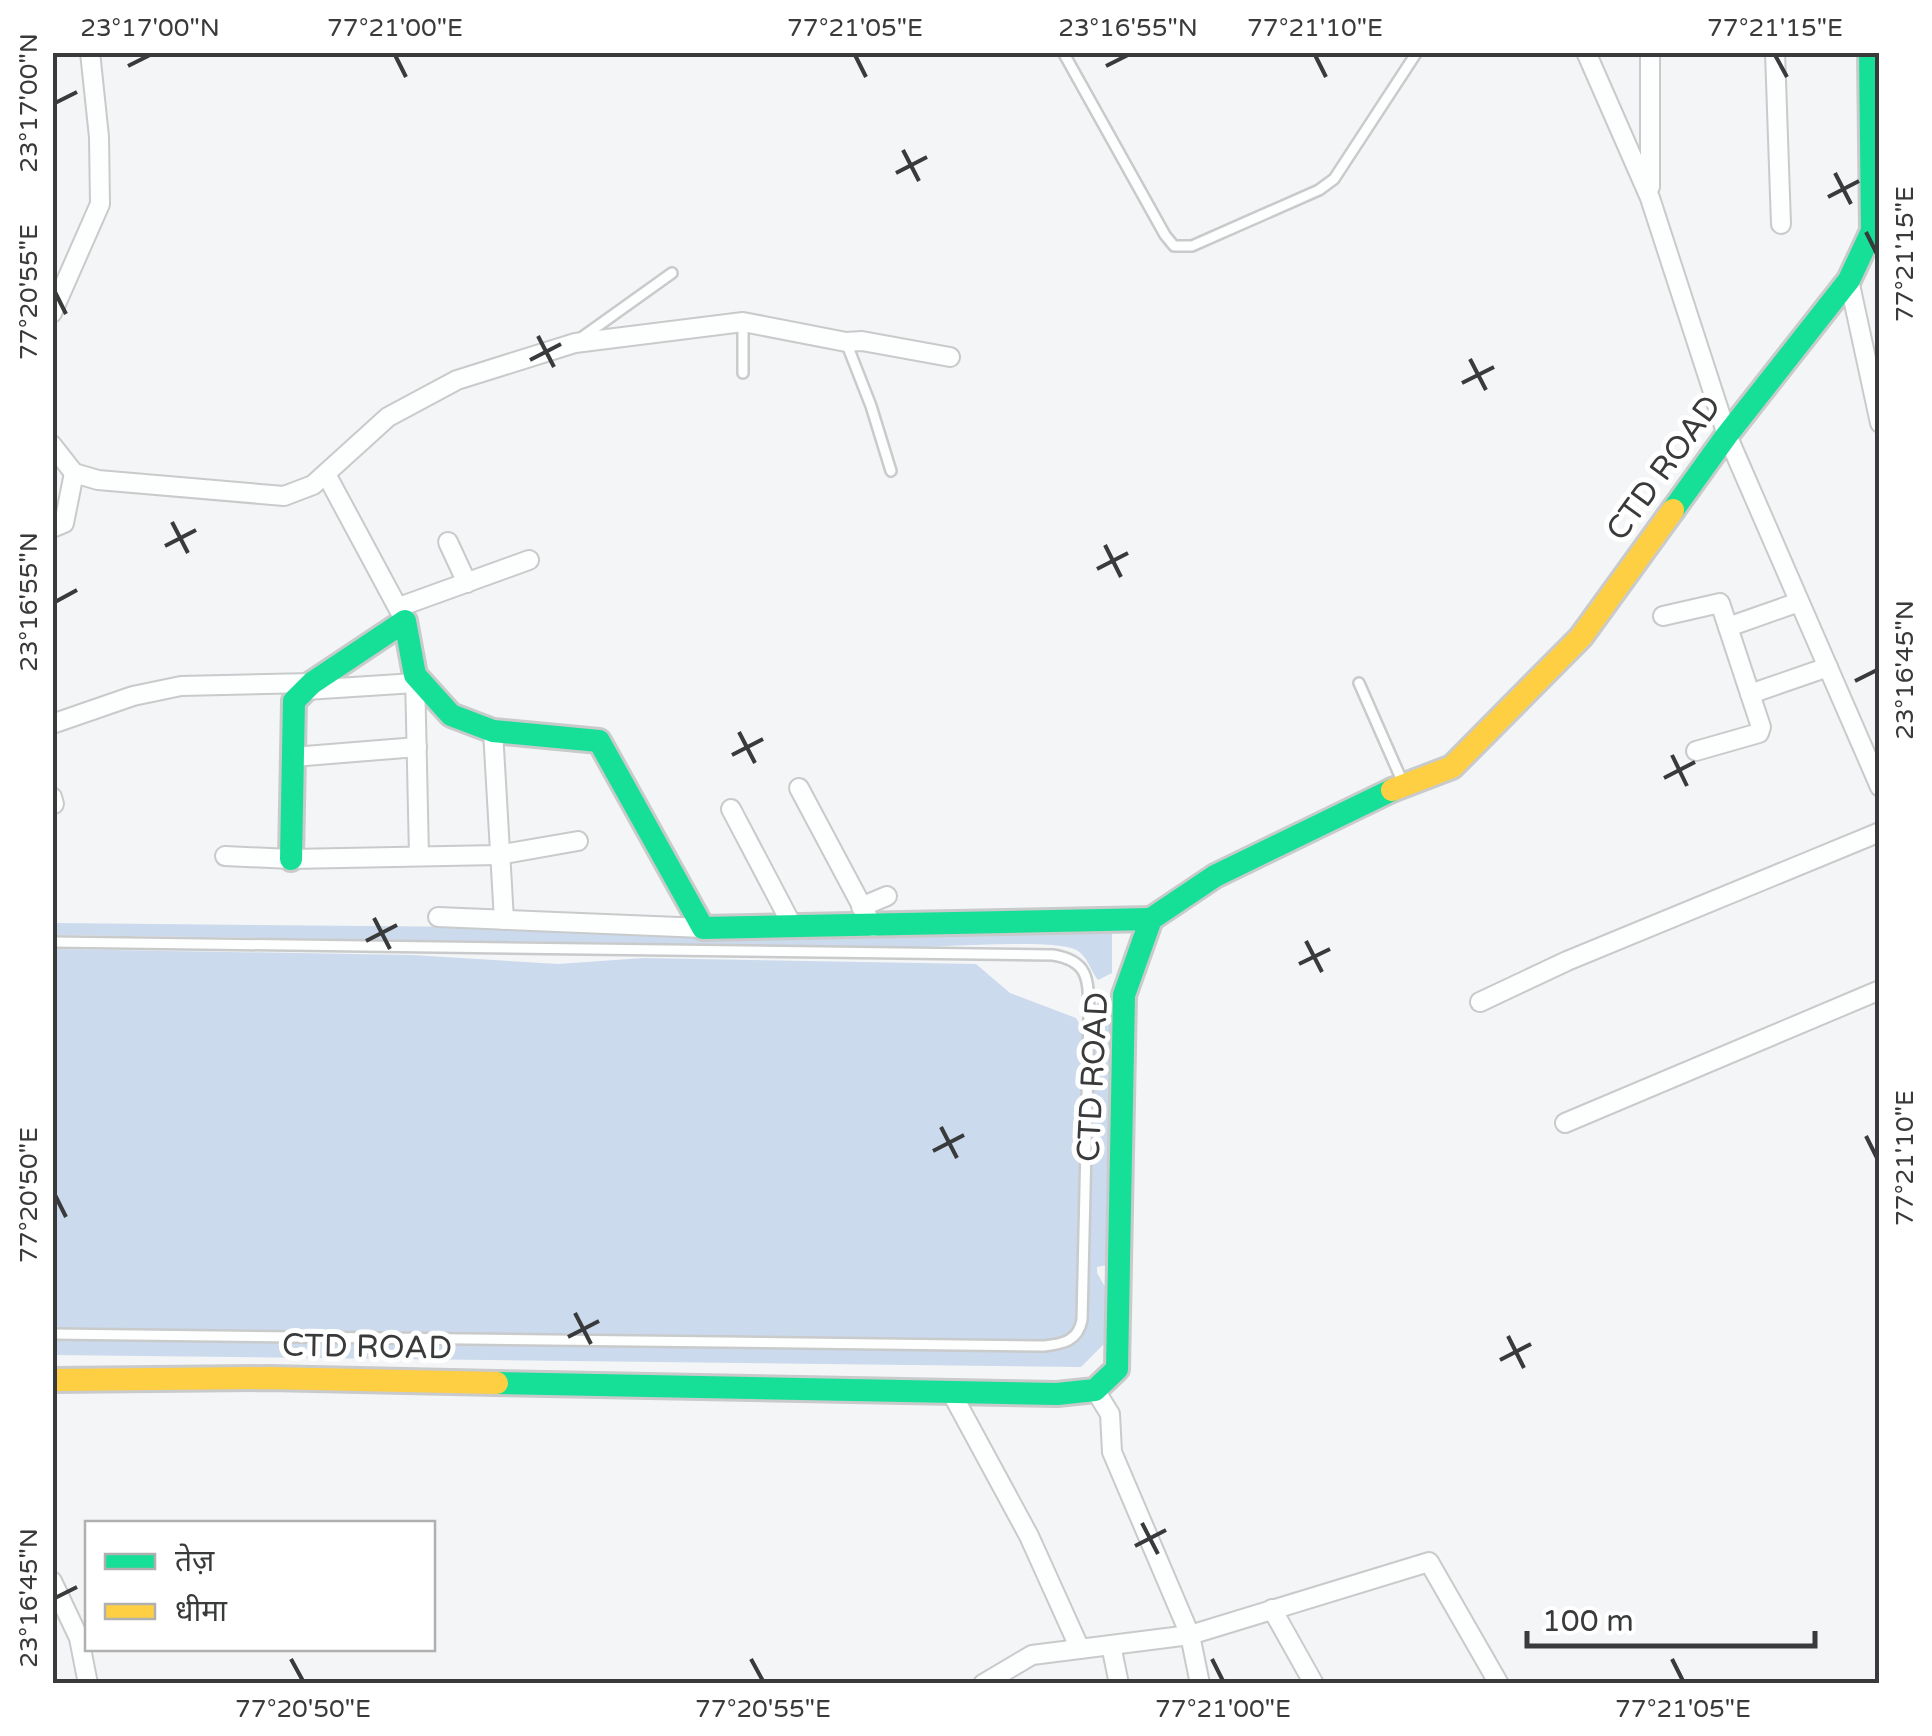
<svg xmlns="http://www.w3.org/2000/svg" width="1932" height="1736" viewBox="0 0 1932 1736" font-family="'Varela Round','Noto Sans Devanagari',sans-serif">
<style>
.green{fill:#cbdaec}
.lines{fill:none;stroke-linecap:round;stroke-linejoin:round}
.lane-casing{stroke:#c9cacb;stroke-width:14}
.street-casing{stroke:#c9cacb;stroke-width:22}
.fast-casing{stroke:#c9cacb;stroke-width:28}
.slow-casing{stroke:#c9cacb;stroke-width:28}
.lane{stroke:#fdfefe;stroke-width:9}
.street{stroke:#fdfefe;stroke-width:18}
.fast{stroke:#16e098;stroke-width:22}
.slow{stroke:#ffcf43;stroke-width:22}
.ticks{fill:none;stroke:#393a3b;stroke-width:4}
.labels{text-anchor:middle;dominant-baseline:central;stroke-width:10;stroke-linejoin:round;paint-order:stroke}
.street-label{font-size:32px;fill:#393a3b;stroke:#fff}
.neatline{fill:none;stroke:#393a3b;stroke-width:4}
.ticks-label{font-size:25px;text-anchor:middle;fill:#393a3b}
</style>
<rect width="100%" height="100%" fill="#f4f5f6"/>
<g class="green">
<path d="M53,923L1112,933V973L1098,980C1090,970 1087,954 1074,949C1050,939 945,947 913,947L53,935Z"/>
<path d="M53,949L412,955L558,964L644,958L976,964L1010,993L1076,1018L1083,1031L1078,1307C1075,1331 1070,1339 1046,1342L53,1328Z"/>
<polygon points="1098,1002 1111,1011 1107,1265 1097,1267 1097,1273 1107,1290 1108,1340 1081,1367 53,1355 53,1338 1062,1348 1079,1339 1085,1321 1092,1013"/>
</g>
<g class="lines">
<defs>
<g id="lane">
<polyline points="1063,52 1165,235 1174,246 1192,246 1319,190 1334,179 1417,52"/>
<polyline points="743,322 743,373"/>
<polyline points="581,338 672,273"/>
<polyline points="846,342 871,406 891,471"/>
<polyline points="1359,683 1403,783"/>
<path d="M52,942L1053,955C1091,961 1088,982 1089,1016L1082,1320C1078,1341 1063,1344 1044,1346L52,1334"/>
</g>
<g id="street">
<polyline points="1586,52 1650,198 1727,435 1880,787"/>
<polyline points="1775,52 1781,224"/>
<polyline points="1650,187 1650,52"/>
<polyline points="1849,280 1880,423"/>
<polyline points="52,313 100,204 99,137 90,52"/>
<polyline points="52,445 74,473 98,480 284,496 313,485 388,417 457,380 575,343 743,322 846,342 862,341 950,357"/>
<polyline points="326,474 405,621"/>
<polyline points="52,528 64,523 74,473"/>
<polyline points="448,542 467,583"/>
<polyline points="399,607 529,560"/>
<polyline points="1663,616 1720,603 1761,727 1759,733 1696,751"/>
<polyline points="1728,627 1799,602"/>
<polyline points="415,675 419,856"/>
<polyline points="306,690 415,683"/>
<polyline points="1750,694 1828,667"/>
<polyline points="52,724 133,696 181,686 312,683"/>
<polyline points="493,731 504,920"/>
<polyline points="293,757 417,747"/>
<polyline points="799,788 873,927"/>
<polyline points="52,797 54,804"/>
<polyline points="731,809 792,925"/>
<polyline points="225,856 291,859 498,855 578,841"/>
<polyline points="861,907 887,896"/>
<polyline points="438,917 703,928"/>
<polyline points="1480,1002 1567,961 1880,832"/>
<polyline points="1565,1123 1880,990"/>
<polyline points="1095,1390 1110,1414 1112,1452 1190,1635 1200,1684"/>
<polyline points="951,1392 1029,1536 1080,1649"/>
<polyline points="52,1581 79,1638 88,1684"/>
<polyline points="1272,1609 1314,1684"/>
<polyline points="1111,1645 1119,1684"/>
<polyline points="983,1684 1032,1655 1190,1635 1429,1562 1499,1684"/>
</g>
<g id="fast">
<polyline points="1673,510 1727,435 1849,280 1872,231 1870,52"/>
<polyline points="291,859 294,701 312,683 405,621 415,675 451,715 493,731 599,741 703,928 1151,919"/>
<polyline points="497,1383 1057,1394 1095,1390 1117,1369 1124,995 1151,919 1215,876 1392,790"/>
</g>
<g id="slow">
<polyline points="1392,790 1452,767 1581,637 1673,510"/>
<polyline points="52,1380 268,1378 497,1383"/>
</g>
</defs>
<use href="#lane" class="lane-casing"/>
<use href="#street" class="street-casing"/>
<use href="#fast" class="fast-casing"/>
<use href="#slow" class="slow-casing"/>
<use href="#lane" class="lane"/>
<use href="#street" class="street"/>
<use href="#fast" class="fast"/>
<use href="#slow" class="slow"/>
</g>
<path class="ticks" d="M395,55L406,77M855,55L866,77M1315,55L1326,77M1775,55L1787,77M128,66L150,55M1106,66L1128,55M55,103L77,92M903,150L919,181M896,173L927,157M1835,173L1851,204M1828,197L1859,181M1866,232L1877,254M55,292L66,314M538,336L554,367M1470,359L1486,390M530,360L561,344M1462,383L1494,367M172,522L188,553M1105,545L1121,577M165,546L196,530M1097,569L1128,553M55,602L77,590M1855,681L1877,670M739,732L755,763M732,755L763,739M1672,755L1687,786M1664,778L1695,762M374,918L390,949M366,941L397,925M1306,941L1322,972M1299,964L1330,949M941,1127L957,1158M1866,1136L1877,1158M933,1151L964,1135M55,1195L66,1217M575,1313L591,1344M1508,1336L1524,1368M568,1337L599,1321M1500,1360L1531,1344M1142,1523L1158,1554M1135,1546L1166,1530M55,1598L77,1587M291,1659L303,1681M751,1659L763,1681M1212,1659L1223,1681M1672,1659L1683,1681"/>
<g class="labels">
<g class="street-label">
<text transform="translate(1664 468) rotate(-54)">CTD ROAD</text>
<text transform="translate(1093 1077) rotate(-87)">CTD ROAD</text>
<text transform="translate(367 1347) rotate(1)">CTD ROAD</text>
</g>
</g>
<rect width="1932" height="1736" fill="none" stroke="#ffffff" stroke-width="110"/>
<rect x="85" y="1521" width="350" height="130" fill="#ffffff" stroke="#b0b0b1" stroke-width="2.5"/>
<rect x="105" y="1554" width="50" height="15" fill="#16e098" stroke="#b0b0b1" stroke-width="2.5"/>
<text x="175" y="1571" font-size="30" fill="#393a3b">तेज़</text>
<rect x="105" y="1604" width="50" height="15" fill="#ffcf43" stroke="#b0b0b1" stroke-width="2.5"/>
<text x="175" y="1621" font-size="30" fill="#393a3b">धीमा</text>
<path d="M1527 1631v15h288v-15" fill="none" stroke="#393a3b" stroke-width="5"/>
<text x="1542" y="1631" font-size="30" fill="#393a3b" stroke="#ffffff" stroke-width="8" paint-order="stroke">100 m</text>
<rect x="55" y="55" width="1822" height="1626" class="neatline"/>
<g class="ticks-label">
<text x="150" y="36">23°17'00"N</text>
<text x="395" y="36">77°21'00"E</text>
<text x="855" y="36">77°21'05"E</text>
<text x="1128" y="36">23°16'55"N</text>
<text x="1315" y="36">77°21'10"E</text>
<text x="1775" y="36">77°21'15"E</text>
<text transform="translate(28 103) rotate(-90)" y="9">23°17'00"N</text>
<text transform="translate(1904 254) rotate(-90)" y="9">77°21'15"E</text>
<text transform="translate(28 292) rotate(-90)" y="9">77°20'55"E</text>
<text transform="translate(28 602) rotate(-90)" y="9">23°16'55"N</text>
<text transform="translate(1904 670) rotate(-90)" y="9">23°16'45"N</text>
<text transform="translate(1904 1158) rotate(-90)" y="9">77°21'10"E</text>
<text transform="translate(28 1195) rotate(-90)" y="9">77°20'50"E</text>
<text transform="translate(28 1598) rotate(-90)" y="9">23°16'45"N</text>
<text x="303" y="1717">77°20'50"E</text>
<text x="763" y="1717">77°20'55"E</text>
<text x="1223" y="1717">77°21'00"E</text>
<text x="1683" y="1717">77°21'05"E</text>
</g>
</svg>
